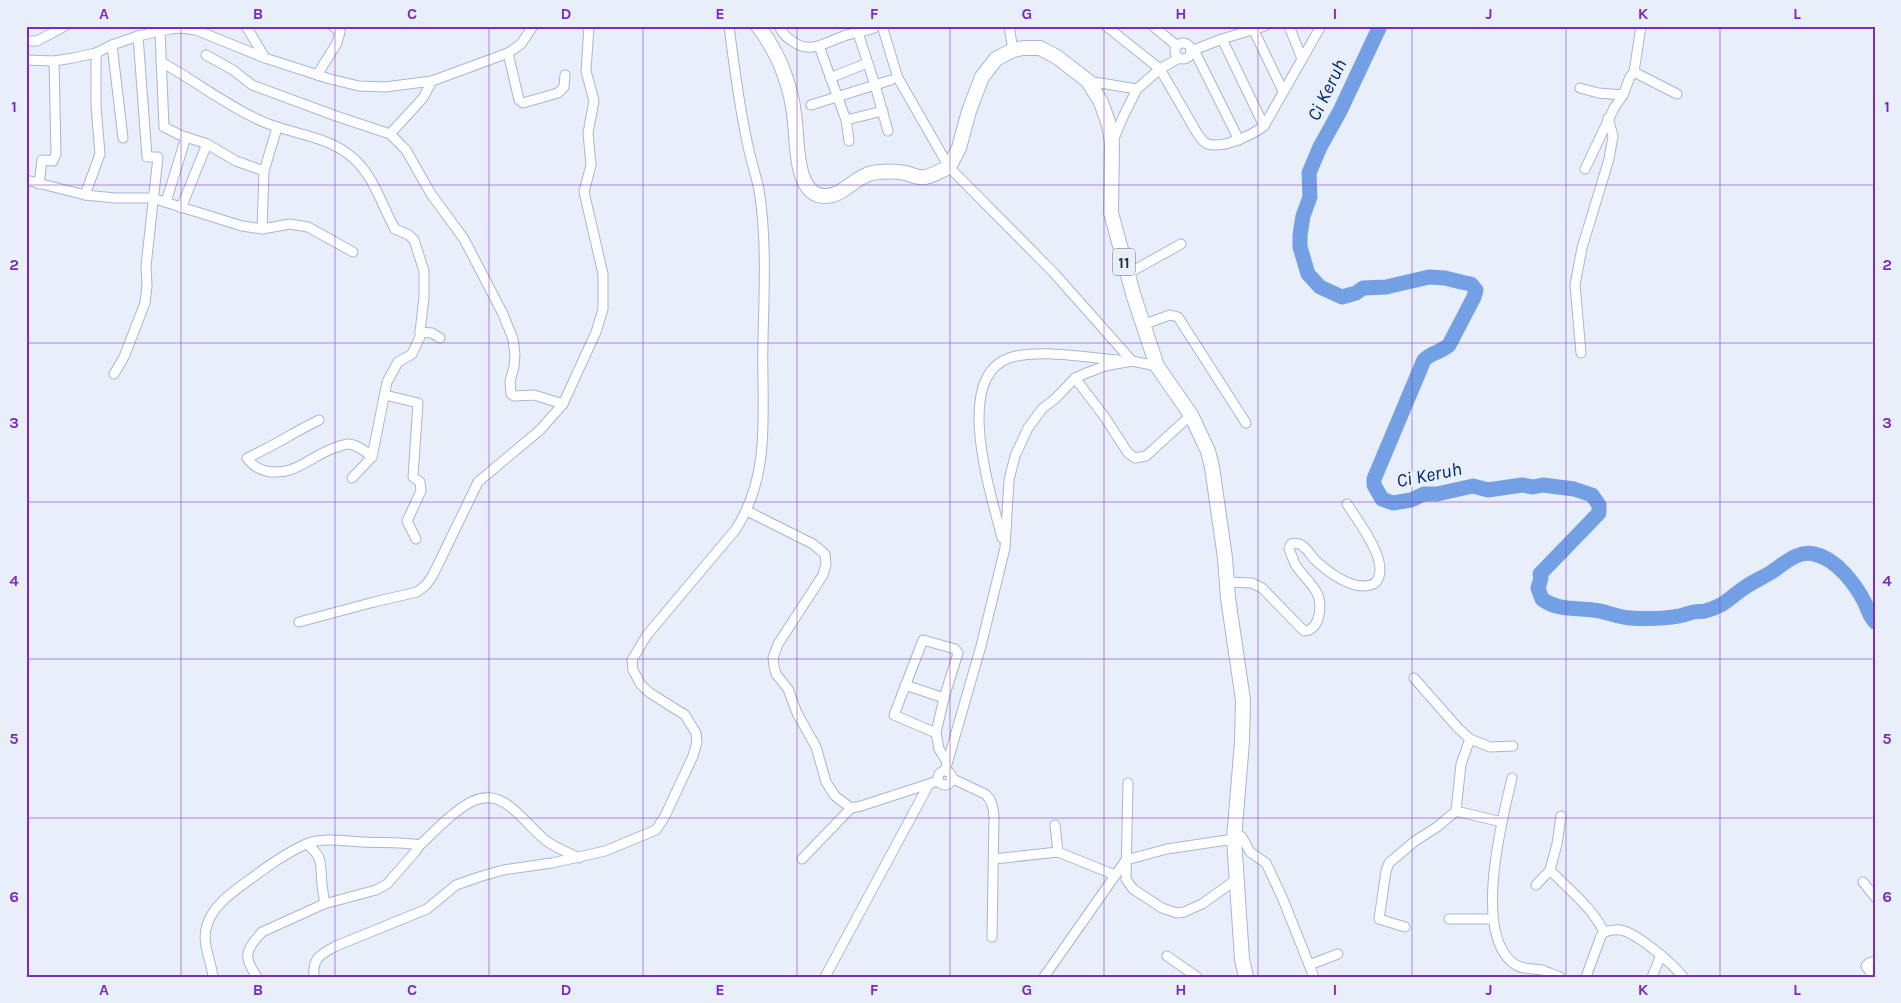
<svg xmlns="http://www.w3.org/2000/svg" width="1901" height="1003" viewBox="0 0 1901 1003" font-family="Karla,sans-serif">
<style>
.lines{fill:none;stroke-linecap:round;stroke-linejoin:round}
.river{stroke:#73a0e5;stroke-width:15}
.minor-casing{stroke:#a5b7d3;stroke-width:11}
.highway-casing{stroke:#a5b7d3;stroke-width:16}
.minor{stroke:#fff;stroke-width:9}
.highway{stroke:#fff;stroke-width:14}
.grid{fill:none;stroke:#7b2cbf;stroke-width:1;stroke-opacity:0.55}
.labels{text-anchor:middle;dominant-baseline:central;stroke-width:5;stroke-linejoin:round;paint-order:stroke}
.shield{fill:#e8effb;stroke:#626975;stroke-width:1}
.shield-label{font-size:16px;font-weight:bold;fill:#29303c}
.water-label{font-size:19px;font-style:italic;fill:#002864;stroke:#e8effb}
.neatline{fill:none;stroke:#7b2cbf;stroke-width:2}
.grid-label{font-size:16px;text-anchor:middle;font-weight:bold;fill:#7b2cbf}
</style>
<rect width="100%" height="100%" fill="#e8effb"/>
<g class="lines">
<path class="river" d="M1380,26L1340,111L1320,147L1309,173L1310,197L1303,216L1300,235V247L1308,274L1320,287L1342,297L1356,293L1363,288L1386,287L1429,277L1445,278L1461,282L1471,284L1476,290L1474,297L1449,345C1441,352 1432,352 1424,360L1374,479V485L1382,499L1393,503L1411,500L1424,494H1437L1473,486L1488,490L1522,485L1533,487L1543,485L1574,489L1592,495L1599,505V513L1540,574L1541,578L1538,588L1542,599C1556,610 1576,608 1593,610C1605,611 1617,617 1630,618C1646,619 1663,619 1679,616C1684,615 1689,613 1694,612C1698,611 1702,612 1705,611C1723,607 1729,598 1744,588C1752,582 1762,578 1770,573C1784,564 1797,550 1814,554C1836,558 1856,585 1865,603C1869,611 1868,614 1875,622"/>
<defs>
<g id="minor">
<polyline points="246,26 265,58"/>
<path d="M779,26C782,33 786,37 792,41C813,57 830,38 851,34C859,32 866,31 874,28"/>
<polyline points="882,26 898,78 949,167 1053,272 1132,361"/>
<polyline points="1009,26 1013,50"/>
<path d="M1106,26L1160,69L1197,133C1200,137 1203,143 1208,144C1223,149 1252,135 1264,126L1321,26"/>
<polyline points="1153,26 1177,46"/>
<polyline points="1289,26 1302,59"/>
<polyline points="160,31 164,127 180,135 207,144"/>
<polyline points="1254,31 1283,91"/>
<polyline points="858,33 875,85 888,131"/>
<polyline points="1222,39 1264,126"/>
<polyline points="26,41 37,41 65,26"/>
<circle cx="1183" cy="51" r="8"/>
<polyline points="112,45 123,138"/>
<polyline points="819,46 846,120 849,141"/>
<polyline points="1194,50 1239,140"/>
<polyline points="1191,51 1222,39 1265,26"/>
<polyline points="508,53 519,100 523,103 558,93 564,87 565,75"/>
<polyline points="206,55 233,70 252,85 336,116 390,134 406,150 431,194 464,239 503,314 513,339 515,354 514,367 510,381 511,394 514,396 534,395 563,404 596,332 603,309 603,274 584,192 591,165 588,133 594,101 586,71 589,26"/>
<polyline points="26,60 54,61 73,58 96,53 112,45 138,36 170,29 181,28 196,30 265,58 330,79 359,86 385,87 432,81 508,53 521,44 533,26"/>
<path d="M161,62C194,80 224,104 259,120C288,134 328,135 353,158C374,176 382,206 395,229L409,235L414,240L424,271V297L420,332L432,333L440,338"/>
<polyline points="1634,72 1677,94"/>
<polyline points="317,75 337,43 340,32 333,26"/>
<polyline points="830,78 867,63"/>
<polyline points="1088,81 1137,89 1160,69 1179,58"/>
<polyline points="1580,88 1598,93 1623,95"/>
<polyline points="811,105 891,80"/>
<polyline points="846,120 883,111"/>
<polyline points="390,134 423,98 432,81"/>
<polyline points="1113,141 1123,117 1137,89"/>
<polyline points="1585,169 1614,108 1623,95 1630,77 1634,72 1641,26"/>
<polyline points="26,180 85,195 115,198 152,198 242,226 262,229 290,224 308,227 353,252"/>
<polyline points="39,184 42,160 53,161 56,154 54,61"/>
<polyline points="85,195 100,154 96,106 96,53"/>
<polyline points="166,202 186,137"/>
<polyline points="181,208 207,144 236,161 264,171"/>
<polyline points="262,229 264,171 277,128"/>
<polyline points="1127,274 1181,244"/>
<polyline points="1142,325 1170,315 1178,317 1246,423"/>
<polyline points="1581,353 1575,285 1582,248 1609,159 1613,136 1608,118"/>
<polyline points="114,374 124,357 145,303 147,286 146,266 158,157 147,157 138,36"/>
<polyline points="1075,378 1104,416 1128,453 1135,458 1146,456 1191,415"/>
<polyline points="385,395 418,403 413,477 420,482 421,491 407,521 416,539"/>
<path d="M319,420C294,432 272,447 247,458C252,465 258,469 266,471C294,477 309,457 334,448C338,447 344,444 349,444C358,445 366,452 372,457"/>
<polyline points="352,478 372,457 387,382 398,362 412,354 420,337 420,332"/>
<polyline points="747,511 813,544 825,554 826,564 823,575 778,644 773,658 774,666 776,674 788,689 797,713 816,747 826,782 835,796 851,808 861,806 938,781"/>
<path d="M1002,538C992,497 952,378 1009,358C1038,348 1088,358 1119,360"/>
<path d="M1227,582L1252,583L1262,588L1304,631C1320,631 1323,604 1317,593C1311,582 1301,574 1295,564C1293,559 1291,554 1289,549L1291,544C1297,542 1301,544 1305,548C1309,551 1311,556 1315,560C1327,571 1344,584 1361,586C1365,586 1371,586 1375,583C1393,565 1357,520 1347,504"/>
<polyline points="299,622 374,602 417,592 426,585 433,575 478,482 540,430 563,404"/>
<polyline points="905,685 944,698"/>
<polyline points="936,733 894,715 923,640 955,649 958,653 944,698 936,733 939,749 947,762"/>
<polyline points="1470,739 1490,747 1513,746"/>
<polyline points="945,771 981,646 1005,548 1009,480 1015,456 1028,428 1042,409 1056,398 1075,378 1084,374 1105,366 1132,361 1157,366"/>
<circle cx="945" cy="778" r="7"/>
<path d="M951,778L985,794C992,800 993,807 994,816L992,937"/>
<path d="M1512,778C1502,820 1473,932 1513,963C1521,970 1532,968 1542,970C1548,972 1554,975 1560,977"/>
<polyline points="1128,783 1126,879 1133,889 1162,908 1177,913 1184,912 1202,904 1237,879"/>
<polyline points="1456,811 1502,822"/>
<path d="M1561,816L1557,844L1550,870C1569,890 1592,907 1604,932"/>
<polyline points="1055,825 1058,852 1115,875"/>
<polyline points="1235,834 1242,837 1250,852 1266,863 1282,897 1314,977"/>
<path d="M307,844C324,858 320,864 322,884C322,891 325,897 324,904"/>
<polyline points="802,859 851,808"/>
<polyline points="994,859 1058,852"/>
<polyline points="1863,882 1875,897"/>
<polyline points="1536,885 1550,870"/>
<polyline points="1449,919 1493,919"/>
<polyline points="1405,927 1379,919 1386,871 1389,863 1415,841 1437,827 1456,811 1461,764 1470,739 1458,728 1414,678"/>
<polyline points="1167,956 1197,977"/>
<polyline points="1309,965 1338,954"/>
<path d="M213,977C211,959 201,943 207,925C213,906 230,894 245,883C264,869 284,854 306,844C322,837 345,841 363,842C382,843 401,842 420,845C436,830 453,811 473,801C506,786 526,827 548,842C558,849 569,853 579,858"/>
<path d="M257,977C243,957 245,950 262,932L324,904L376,890L387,884L415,852L420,845"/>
<path d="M314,977C312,958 321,954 336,946L427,909L456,885L479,877L503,870L552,863L605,851L656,830L665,816L693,756L697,742L696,733L685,715L650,693L641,685L633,670L632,660L647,635L736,529C773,471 761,406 763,341C764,292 767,239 759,190C756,175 751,161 748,146C739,106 734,66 729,26"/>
<polyline points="825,977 929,784"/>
<polyline points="1044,977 1126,860 1167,849 1234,839"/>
<path d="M1586,977L1601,936L1604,932C1609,931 1614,929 1620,930C1636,932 1673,964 1683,977"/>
<polyline points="1652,977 1661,955"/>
<polyline points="1874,977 1866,966 1869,963 1875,961"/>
</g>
<path id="highway" d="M758,26C770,42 779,58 785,76C789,88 793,101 794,114C798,135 793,195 824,196C843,197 854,177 872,173C883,171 894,171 906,173C911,175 919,178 925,177C932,176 942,170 949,167L959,148L969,111L982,77L996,59L1013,50L1023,48H1040L1057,57L1088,81L1101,102L1109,125L1112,143L1111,213L1134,297L1157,366L1191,415L1208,451L1212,467L1225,558L1228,598L1243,700L1242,742L1234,839L1242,959L1246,977"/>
</defs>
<use href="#minor" class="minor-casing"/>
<use href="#highway" class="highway-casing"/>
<use href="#minor" class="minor"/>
<use href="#highway" class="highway"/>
</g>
<path class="grid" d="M181,26V977M335,26V977M489,26V977M643,26V977M797,26V977M950,26V977M1104,26V977M1258,26V977M1412,26V977M1566,26V977M1720,26V977M26,185H1875M26,343H1875M26,502H1875M26,659H1875M26,818H1875"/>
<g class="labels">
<rect class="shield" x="1113" y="248.5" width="22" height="27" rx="4"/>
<g class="shield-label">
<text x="1124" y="262">11</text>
</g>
<g class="water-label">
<text transform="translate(1327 90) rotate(-64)">Ci Keruh</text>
<text transform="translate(1429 475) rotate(-11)">Ci Keruh</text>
</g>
</g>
<rect width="1901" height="1003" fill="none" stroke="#e8effb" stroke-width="55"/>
<rect x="28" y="28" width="1846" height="948" class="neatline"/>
<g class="grid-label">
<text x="104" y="19">A</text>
<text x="258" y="19">B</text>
<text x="412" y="19">C</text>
<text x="566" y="19">D</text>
<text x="720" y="19">E</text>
<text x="874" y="19">F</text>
<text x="1027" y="19">G</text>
<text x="1181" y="19">H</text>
<text x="1335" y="19">I</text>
<text x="1489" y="19">J</text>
<text x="1643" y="19">K</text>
<text x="1797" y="19">L</text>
<text x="14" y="112">1</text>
<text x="1887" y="112">1</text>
<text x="14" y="270">2</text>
<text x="1887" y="270">2</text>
<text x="14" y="428">3</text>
<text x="1887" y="428">3</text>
<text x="14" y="586">4</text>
<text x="1887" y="586">4</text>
<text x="14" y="744">5</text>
<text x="1887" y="744">5</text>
<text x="14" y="902">6</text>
<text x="1887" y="902">6</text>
<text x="104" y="995">A</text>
<text x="258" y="995">B</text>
<text x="412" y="995">C</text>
<text x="566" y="995">D</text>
<text x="720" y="995">E</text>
<text x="874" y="995">F</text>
<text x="1027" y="995">G</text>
<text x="1181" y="995">H</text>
<text x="1335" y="995">I</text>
<text x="1489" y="995">J</text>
<text x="1643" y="995">K</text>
<text x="1797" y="995">L</text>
</g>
</svg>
